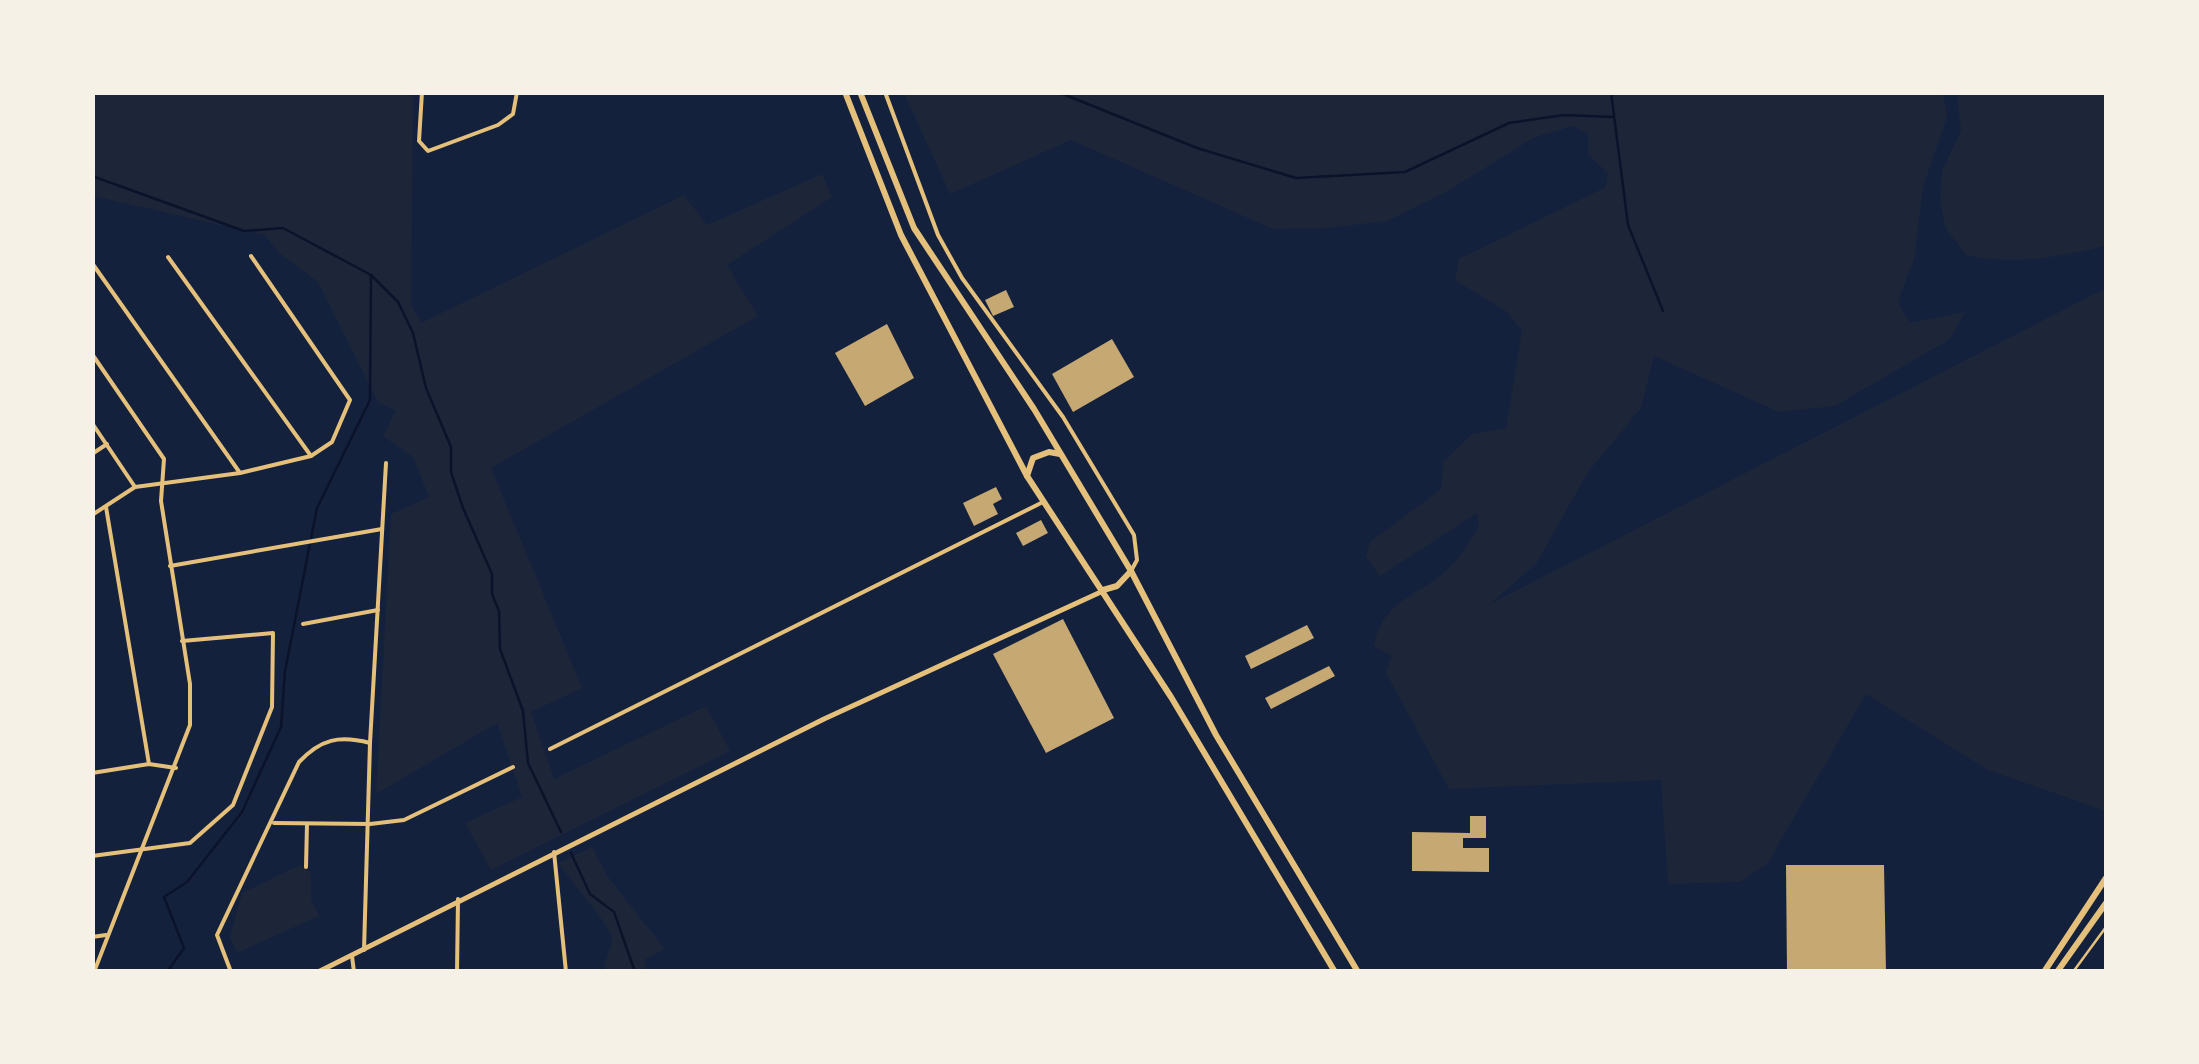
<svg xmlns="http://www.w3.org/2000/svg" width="2199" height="1064" viewBox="0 0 2199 1064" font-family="'Noto Serif',serif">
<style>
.green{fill:#1d2539}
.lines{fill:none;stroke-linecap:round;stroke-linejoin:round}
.stream{stroke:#0b132b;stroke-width:2.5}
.building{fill:#c6a872}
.path{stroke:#e5c07b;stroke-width:2.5}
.minor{stroke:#e5c07b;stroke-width:4}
.tertiary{stroke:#e5c07b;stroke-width:5}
.primary{stroke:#e5c07b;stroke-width:6}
.trunk{stroke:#e5c07b;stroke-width:6}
</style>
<rect width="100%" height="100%" fill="#14213d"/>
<g class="green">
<polygon points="392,92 413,97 411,304 421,323 684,195 707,225 822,174 832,197 727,265 758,316 491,468 582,688 531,712 554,779 706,706 730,751 491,870 465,823 522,797 497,723 376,794 391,514 429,497 413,457 383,436 396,411 378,402 318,282 279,253 265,235 93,196 92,93"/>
<path d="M904,93H1943L1947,117L1923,187L1914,259L1898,302L1910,323L1965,312L1950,339L1835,406L1779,412L1654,356L1641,408L1588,472L1536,564L1490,604L2106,288V811L1988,770L1866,694L1767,864L1740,882L1668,884L1661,780L1449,789L1386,673L1392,656L1374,646C1383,598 1421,596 1450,567C1461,556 1470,539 1479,527L1477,513L1380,576L1366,557L1370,542L1441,489L1443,462L1472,434L1506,428L1522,331L1507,312L1455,280L1459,259L1606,187L1608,173L1588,155V134L1573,126L1535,137L1448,191L1387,221L1327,228L1273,229L1071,140L950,194Z"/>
<path d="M1957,93H2106V246C2057,257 2015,266 1966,255L1946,229L1940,202L1942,171L1961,130Z"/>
<path d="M592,847L608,877L665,949L645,959V971H604C605,960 610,952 612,941C614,928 568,879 559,863Z"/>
<polygon points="300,865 311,873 311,900 319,916 237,953 230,937 242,893"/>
</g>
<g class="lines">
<g class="stream">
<polyline points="1058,92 1197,148 1296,178 1405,172 1509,123 1564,115 1613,117"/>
<polyline points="1611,92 1628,225 1663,311"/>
<polyline points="92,176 244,231 283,228 371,275 398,302 413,333 426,388 451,447 451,472 463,508 492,574 492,594 499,611 500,649 523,711 528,763 561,832"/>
<polyline points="571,853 590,894 614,912 635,972"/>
<polyline points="167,972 184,948 164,897 187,882 242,812 281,727 285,671 317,508 370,400 371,276"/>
</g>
</g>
<g class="building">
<polygon points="1006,290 1014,307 993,316 985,300"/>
<polygon points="887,324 914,378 865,406 835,353"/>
<polygon points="1112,339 1134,377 1073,412 1052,374"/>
<polygon points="996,487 1002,499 993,504 998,514 974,526 963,503"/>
<polygon points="1041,520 1048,533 1023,546 1016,533"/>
<polygon points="1063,619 1114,718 1046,753 993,654"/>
<polygon points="1307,625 1314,638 1251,669 1245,656"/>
<polygon points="1329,666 1335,676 1271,709 1265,698"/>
<polygon points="1470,816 1486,816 1486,838 1463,838 1463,848 1489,848 1489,872 1412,871 1412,832 1470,833"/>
<polygon points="1786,865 1884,865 1886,972 1787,972"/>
</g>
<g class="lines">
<polyline class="path" points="2073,972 2106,927"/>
<g class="minor">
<polyline points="422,92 419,141 428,151 498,125 513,114 517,92"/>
<polyline points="885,92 938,235 962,278 1063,417 1134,535 1137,560 1131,571"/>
<polyline points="168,257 311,456"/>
<polyline points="92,263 240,473"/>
<polyline points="92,354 164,459 161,501 190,684 190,725 94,972"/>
<polyline points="92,423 135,487"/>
<polyline points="92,454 107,444"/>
<polyline points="106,507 149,764"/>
<polyline points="92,515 135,487 240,473 311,456 332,442 350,400 251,256"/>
<polyline points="170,566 382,529"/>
<polyline points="303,624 378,610"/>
<polyline points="550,749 1043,502"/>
<polyline points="92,773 149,764 176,768"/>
<polyline points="274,823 370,824 404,820 513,767"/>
<polyline points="554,852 566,972"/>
<polyline points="92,856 190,843 233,805 272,707 273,633 182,641"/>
<polyline points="306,867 307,824"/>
<polyline points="92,937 106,935"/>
<polyline points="364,950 370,743 386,463"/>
<polyline points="352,956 354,972"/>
<path d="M231,972L217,935L299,762C321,739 339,735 370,743"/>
<polyline points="457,972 458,899"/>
</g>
<polyline class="tertiary" points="318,972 824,719 1103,591"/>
<g class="primary">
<polyline points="2044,972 2106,878"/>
<polyline points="2057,972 2106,903"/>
</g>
<g class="trunk">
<polyline points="845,92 901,235 1027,476 1171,697 1335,972"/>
<polyline points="860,92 914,228 1034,409 1131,571 1216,735 1358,972"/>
<polyline points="1027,476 1033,458 1049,452 1060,454"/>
<polyline points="1103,590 1117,586 1131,571"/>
</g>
</g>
<rect width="2199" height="1064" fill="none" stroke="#f6f1e7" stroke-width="190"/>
</svg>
